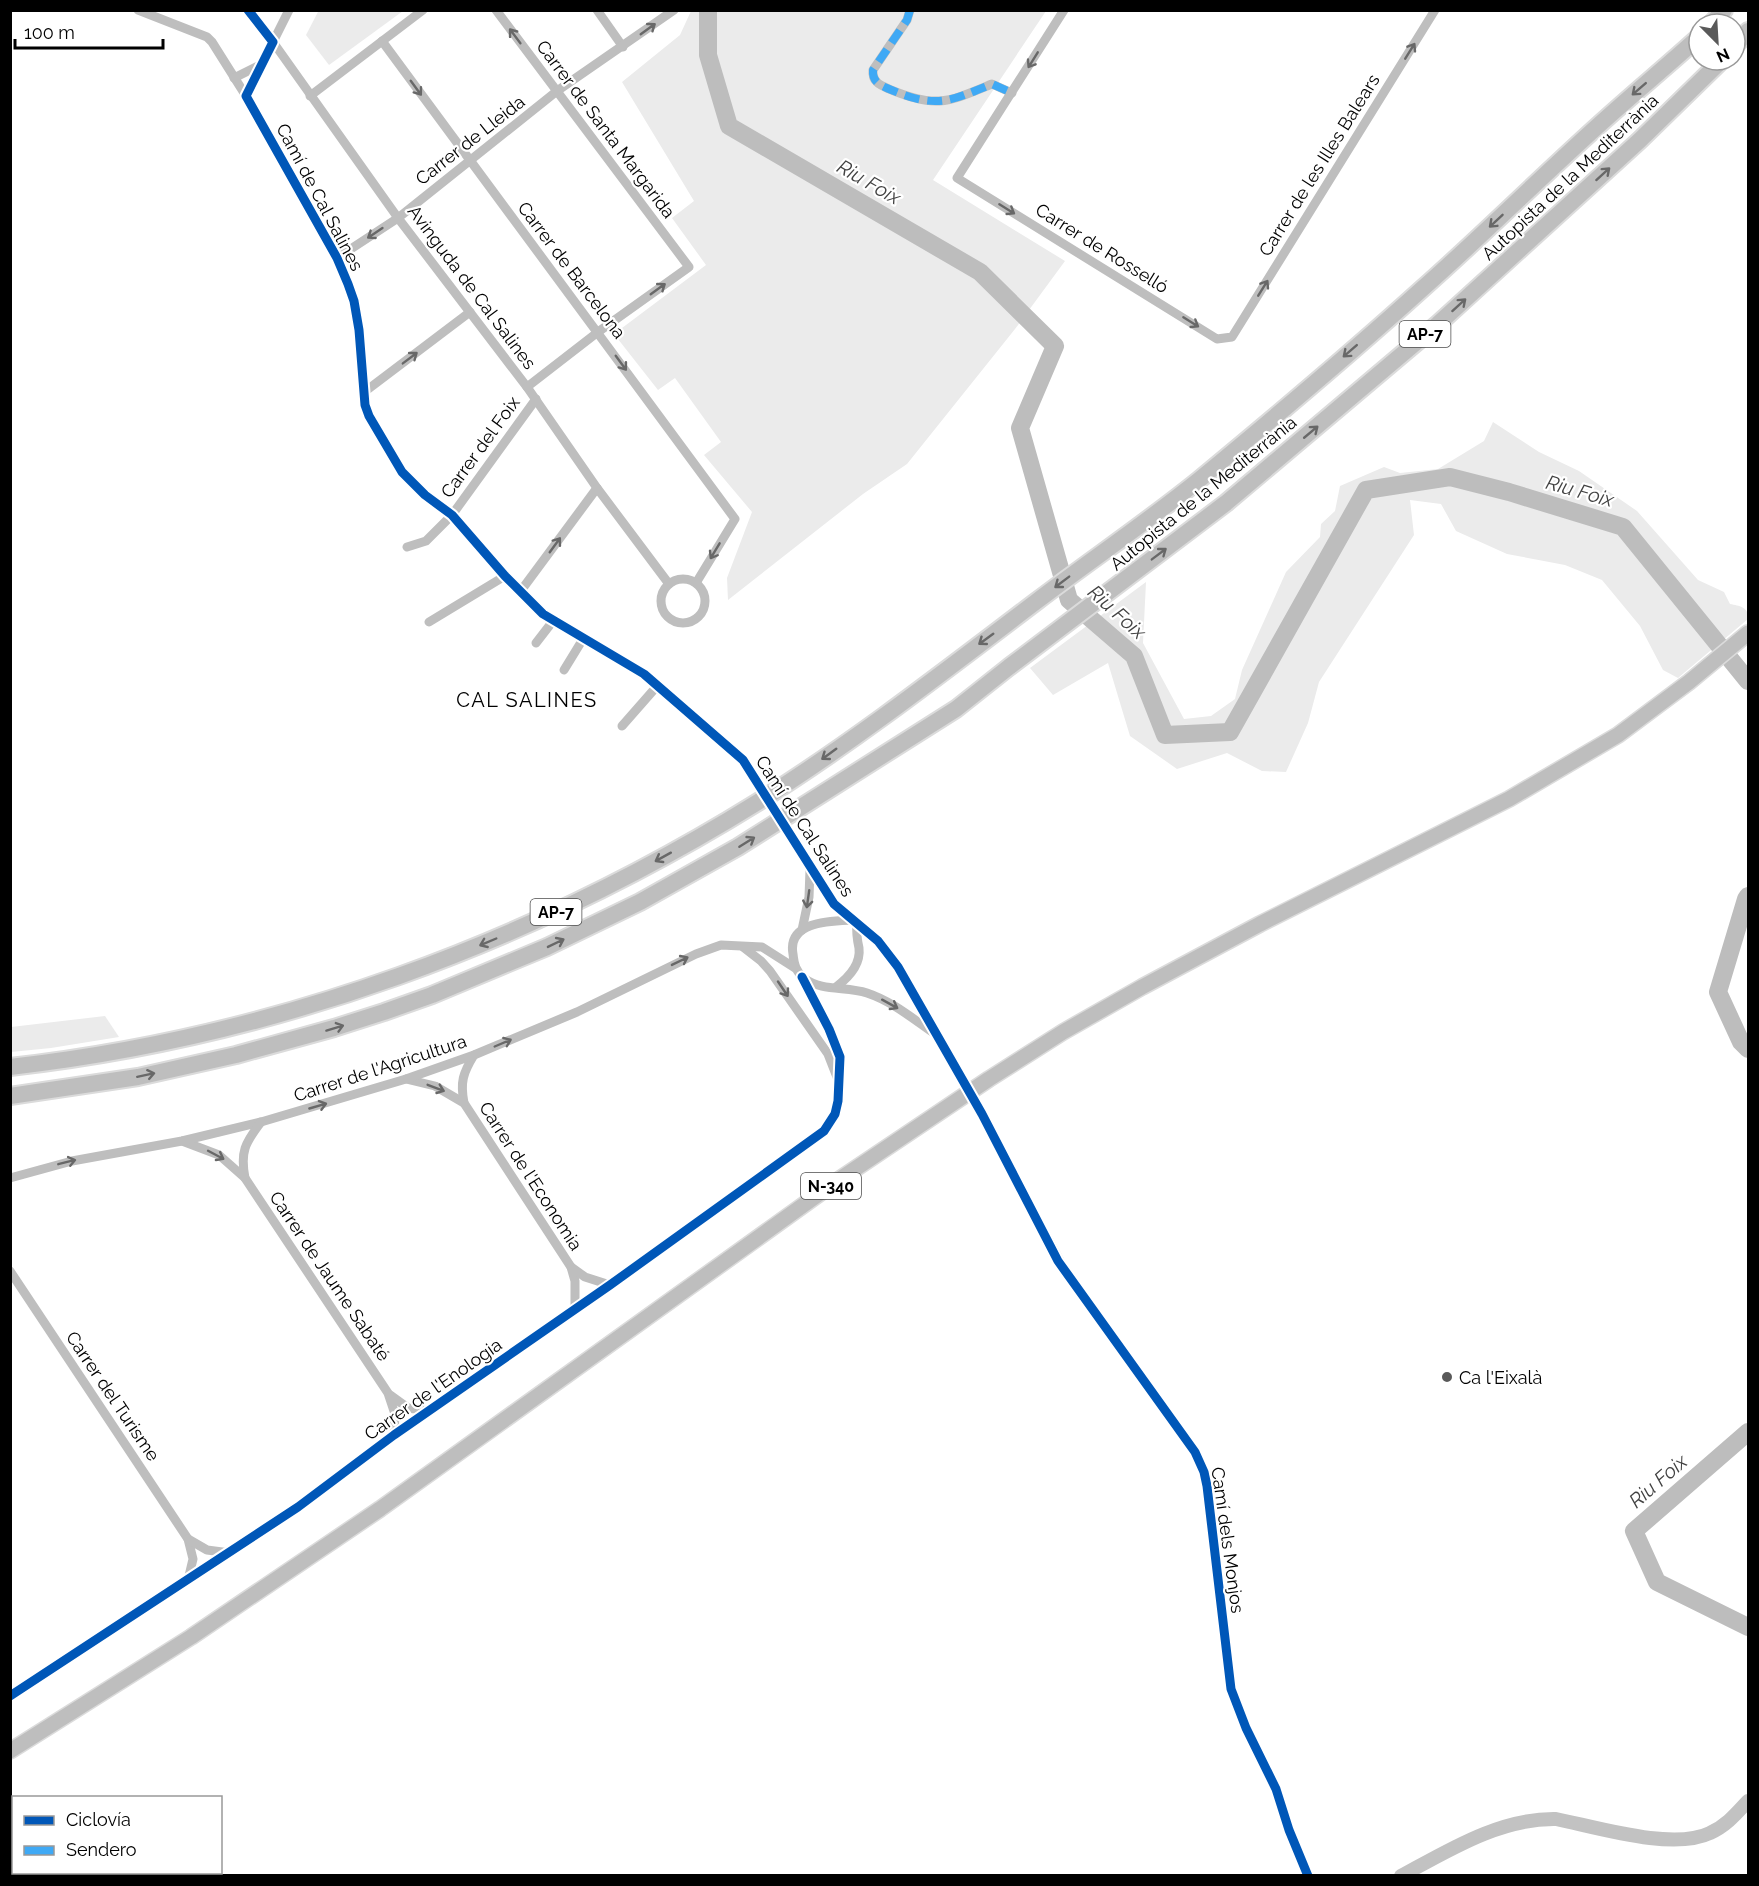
<svg xmlns="http://www.w3.org/2000/svg" width="1759" height="1886" viewBox="0 0 1759 1886" font-family="Raleway,sans-serif">
<style>
.green{fill:#ebebeb}
.lines{fill:none;stroke-linecap:round;stroke-linejoin:round}
.river{stroke:#bdbdbd;stroke-width:18}
.trunk-casing{stroke:#dbdbdb;stroke-width:18}
.motorway-casing{stroke:#dbdbdb;stroke-width:20}
.minor{stroke:#bebebe;stroke-width:9}
.secondary{stroke:#c2c2c2;stroke-width:14}
.trunk{stroke:#bebebe;stroke-width:15}
.motorway{stroke:#bebebe;stroke-width:16}
.minor-bridge{stroke:#bebebe;stroke-width:9}
.quiet{stroke:#3fa9f5;stroke-width:8;stroke-dasharray:15 8;stroke-linecap:butt}
.cycleway-casing{stroke:#fff;stroke-width:13}
.cycleway{stroke:#0057b8;stroke-width:9}
.oneway{stroke:#686868}
.poi-dot{fill:#595959;stroke:#fff;stroke-width:2}
.labels{text-anchor:middle;dominant-baseline:central;stroke-width:4.5;stroke-linejoin:round;paint-order:stroke}
.shield{fill:#fff;stroke:#4c4c4c;stroke-width:1.5}
.shield-label{font-size:16px;font-weight:bold;fill:#000}
.street-label{font-size:18px;fill:#000;stroke:#fff}
.poi-label{font-size:18px;fill:#000;stroke:#fff;text-anchor:start}
.water-label{font-size:20px;font-style:italic;fill:#424242;stroke:#fff}
.neighbourhood-label{font-size:20px;letter-spacing:1.5px;fill:#000;stroke:#fff}
</style>
<rect width="100%" height="100%" fill="#fff"/>
<g class="green">
<polygon points="319,10 403,10 403,11 329,65 306,35"/>
<polygon points="691,11 1046,11 933,180 1065,261 1015,329 907,464 863,494 728,600 727,578 752,512 704,455 721,442 675,378 658,390 614,334 706,265 672,218 694,201 622,82 680,35"/>
<path d="M1493,422L1539,452L1579,471L1637,511L1698,580L1724,592L1730,604C1740,606 1749,607 1748,619L1678,678L1663,670L1640,626L1602,580L1565,565L1507,554L1456,531L1441,504L1410,500L1414,535L1319,682L1308,723L1286,772L1262,771L1227,753L1177,769L1130,736L1108,663L1053,695L1030,668L1146,582L1143,643L1184,719L1211,716L1235,699L1242,670L1286,572L1320,537L1321,524L1335,511L1340,486L1384,467L1400,473L1438,469L1484,441Z"/>
<polygon points="105,1016 119,1037 51,1048 11,1052 11,1027"/>
</g>
<g class="lines">
<g class="river">
<polyline points="708,10 708,55 729,126 980,272 1055,346 1020,428 1069,600 1134,656 1165,735 1230,732 1366,490 1450,477 1509,492 1623,527 1748,681"/>
<polyline points="1748,896 1746,899 1718,992 1741,1042 1748,1049"/>
<polyline points="1748,1432 1634,1531 1657,1582 1748,1627"/>
</g>
<defs>
<polyline id="trunk" points="10,1751 191,1637 380,1509 837,1181 989,1079 1063,1032 1142,987 1260,924 1509,799 1618,735 1689,682 1748,633"/>
<g id="motorway">
<polyline points="1711,24 1724,10"/>
<polyline points="1735,46 1748,31"/>
<path d="M10,1067C276,1037 531,943 758,802C855,741 946,670 1037,601C1091,560 1147,522 1199,480C1274,418 1350,354 1422,289C1483,235 1540,178 1600,124C1633,94 1667,66 1699,37"/>
<polyline points="10,1096 138,1077 236,1055 334,1028 384,1012 432,995 547,947 640,902 738,847 956,709 1009,667 1226,503 1438,324 1640,140 1722,60"/>
</g>
</defs>
<use href="#trunk" class="trunk-casing"/>
<use href="#motorway" class="motorway-casing"/>
<g class="minor">
<polyline points="138,10 207,37 212,42 246,96 337,258 348,284 354,301 359,330 365,405 369,416 402,472 425,495 452,515 505,576 543,614 644,674 743,760"/>
<polyline points="248,10 273,42 398,218 527,387 597,488 669,584"/>
<polyline points="496,10 689,267 598,332 527,387"/>
<polyline points="597,10 623,47"/>
<path d="M910,10L907,20L873,70C872,82 880,85 889,89C936,109 948,102 992,84L1012,93"/>
<polyline points="1064,10 957,178 1217,339 1232,337 1435,10"/>
<polyline points="382,41 735,519 696,583"/>
<polyline points="234,78 262,64"/>
<polyline points="246,96 289,10"/>
<polyline points="310,96 423,10"/>
<polyline points="337,258 398,218 557,91 674,10"/>
<polyline points="363,393 470,312"/>
<polyline points="407,547 426,541 452,515 536,399"/>
<circle cx="683" cy="601" r="22"/>
<polyline points="520,592 597,488"/>
<polyline points="429,622 505,576"/>
<polyline points="536,643 553,621"/>
<polyline points="564,670 583,639"/>
<polyline points="622,726 658,685"/>
<polyline points="810,869 834,904 887,951 948,1052"/>
<path d="M852,920C831,921 787,921 793,954C794,964 796,972 804,978C822,992 846,986 867,993C894,1002 914,1020 938,1036"/>
<polyline points="802,930 809,897 810,870"/>
<polyline points="743,947 761,961 770,971 828,1054 837,1077"/>
<path d="M836,987C848,978 861,965 859,948C857,939 856,933 857,924"/>
<polyline points="406,1079 435,1086 464,1103 571,1267 575,1281 575,1309"/>
<path d="M464,1103C460,1082 463,1073 474,1055"/>
<polyline points="982,1114 1068,1276 1195,1452 1204,1472 1207,1486 1231,1689 1246,1728 1276,1789 1289,1830 1308,1876"/>
<polyline points="182,1141 219,1155 245,1178 388,1393 395,1414 394,1435"/>
<polyline points="10,1178 72,1161 182,1141 261,1122 406,1079 474,1055 577,1012 696,954 721,945 762,947 795,968"/>
<path d="M245,1178C240,1152 245,1143 261,1122"/>
<polyline points="571,1267 585,1277 610,1285"/>
<polyline points="10,1271 188,1539 193,1559 188,1580"/>
<polyline points="390,1395 408,1408 429,1411"/>
<polyline points="188,1539 207,1550 230,1553"/>
<polyline points="10,1696 298,1507 394,1435 610,1285 824,1131 835,1114 838,1101 840,1057 829,1029 802,977"/>
</g>
<path class="secondary" d="M1401,1876C1449,1850 1500,1818 1556,1819C1596,1827 1673,1851 1710,1833C1726,1826 1736,1814 1748,1801"/>
<use href="#trunk" class="trunk"/>
<use href="#motorway" class="motorway"/>
<g class="minor-bridge">
<polyline points="743,760 810,869"/>
<polyline points="948,1052 982,1114"/>
</g>
<path class="quiet" d="M910,10L907,20L873,70C872,82 880,85 889,89C936,109 948,102 992,84L1012,93"/>
<defs>
<g id="cycleway">
<polyline points="248,10 273,42 246,96 337,258 348,284 354,301 359,330 365,405 369,416 402,472 425,495 452,515 505,576 543,614 644,674 743,760 834,904 878,941 898,967 982,1114 1058,1261 1195,1452 1204,1472 1207,1486 1231,1689 1246,1728 1276,1789 1289,1830 1308,1876"/>
<polyline points="10,1696 298,1507 394,1435 610,1285 824,1131 835,1114 838,1101 840,1057 829,1029 802,977"/>
</g>
</defs>
<use href="#cycleway" class="cycleway-casing"/>
<use href="#cycleway" class="cycleway"/>
</g>
<defs><path id="oneway-shaft" d="M-6 0H5M1.5-3L5.5 0L1.5 3" fill="none" stroke-width="1.6" stroke-linecap="round" stroke-linejoin="round" transform="scale(1.5)"/></defs>
<g class="oneway">
<use href="#oneway-shaft" transform="translate(648 29) rotate(-36)"/>
<use href="#oneway-shaft" transform="translate(515 36) rotate(-127)"/>
<use href="#oneway-shaft" transform="translate(1410 51) rotate(-58)"/>
<use href="#oneway-shaft" transform="translate(1033 60) rotate(122)"/>
<use href="#oneway-shaft" transform="translate(416 88) rotate(54)"/>
<use href="#oneway-shaft" transform="translate(1639 89) rotate(139)"/>
<use href="#oneway-shaft" transform="translate(1603 174) rotate(-42)"/>
<use href="#oneway-shaft" transform="translate(1007 209) rotate(32)"/>
<use href="#oneway-shaft" transform="translate(1496 221) rotate(137)"/>
<use href="#oneway-shaft" transform="translate(375 233) rotate(146)"/>
<use href="#oneway-shaft" transform="translate(1263 288) rotate(-58)"/>
<use href="#oneway-shaft" transform="translate(658 289) rotate(-36)"/>
<use href="#oneway-shaft" transform="translate(1459 305) rotate(-42)"/>
<use href="#oneway-shaft" transform="translate(1191 322) rotate(32)"/>
<use href="#oneway-shaft" transform="translate(1350 351) rotate(139)"/>
<use href="#oneway-shaft" transform="translate(410 358) rotate(-37)"/>
<use href="#oneway-shaft" transform="translate(621 363) rotate(54)"/>
<use href="#oneway-shaft" transform="translate(1311 432) rotate(-40)"/>
<use href="#oneway-shaft" transform="translate(555 545) rotate(-54)"/>
<use href="#oneway-shaft" transform="translate(715 551) rotate(121)"/>
<use href="#oneway-shaft" transform="translate(1159 554) rotate(-37)"/>
<use href="#oneway-shaft" transform="translate(1062 582) rotate(143)"/>
<use href="#oneway-shaft" transform="translate(986 639) rotate(144)"/>
<use href="#oneway-shaft" transform="translate(829 754) rotate(144)"/>
<use href="#oneway-shaft" transform="translate(747 842) rotate(-32)"/>
<use href="#oneway-shaft" transform="translate(663 857) rotate(151)"/>
<use href="#oneway-shaft" transform="translate(808 899) rotate(98)"/>
<use href="#oneway-shaft" transform="translate(488 942) rotate(157)"/>
<use href="#oneway-shaft" transform="translate(556 943) rotate(-26)"/>
<use href="#oneway-shaft" transform="translate(680 961) rotate(-26)"/>
<use href="#oneway-shaft" transform="translate(783 989) rotate(56)"/>
<use href="#oneway-shaft" transform="translate(890 1004) rotate(29)"/>
<use href="#oneway-shaft" transform="translate(335 1028) rotate(-17)"/>
<use href="#oneway-shaft" transform="translate(503 1043) rotate(-23)"/>
<use href="#oneway-shaft" transform="translate(146 1075) rotate(-12)"/>
<use href="#oneway-shaft" transform="translate(436 1088) rotate(21)"/>
<use href="#oneway-shaft" transform="translate(318 1106) rotate(-16)"/>
<use href="#oneway-shaft" transform="translate(216 1155) rotate(28)"/>
<use href="#oneway-shaft" transform="translate(67 1162) rotate(-14)"/>
</g>
<circle class="poi-dot" cx="1447" cy="1377" r="6"/>
<g class="labels">
<g class="shield">
<rect x="1399.5" y="321" width="51" height="26" rx="4.5"/>
<rect x="530.5" y="899" width="51" height="26" rx="4.5"/>
<rect x="801" y="1173" width="60" height="26" rx="4.5"/>
</g>
<g class="shield-label">
<text x="1425" y="334">AP-7</text>
<text x="556" y="912">AP-7</text>
<text x="831" y="1186">N-340</text>
</g>
<g class="street-label">
<text transform="translate(606 129) rotate(53)">Carrer de Santa Margarida</text>
<text transform="translate(470 140) rotate(-38)">Carrer de Lleida</text>
<text transform="translate(1319 165) rotate(-58)">Carrer de les Illes Balears</text>
<text transform="translate(1570 177) rotate(-43)">Autopista de la Mediterrània</text>
<text transform="translate(320 197) rotate(62)">Camí de Cal Salines</text>
<text transform="translate(1102 248) rotate(32)">Carrer de Rosselló</text>
<text transform="translate(572 270) rotate(53)">Carrer de Barcelona</text>
<text transform="translate(472 287) rotate(53)">Avinguda de Cal Salines</text>
<text transform="translate(480 447) rotate(-54)">Carrer del Foix</text>
<text transform="translate(1203 493) rotate(-39)">Autopista de la Mediterrània</text>
<text transform="translate(805 826) rotate(57)">Camí de Cal Salines</text>
<text transform="translate(380 1068) rotate(-18)">Carrer de l'Agricultura</text>
<text transform="translate(531 1176) rotate(57)">Carrer de l'Economia</text>
<text transform="translate(330 1276) rotate(56)">Carrer de Jaume Sabaté</text>
<text transform="translate(433 1389) rotate(-35)">Carrer de l'Enologia</text>
<text transform="translate(113 1396) rotate(56)">Carrer del Turisme</text>
<text transform="translate(1228 1540) rotate(82)">Camí dels Monjos</text>
</g>
<g class="poi-label">
<text x="1459" y="1377">Ca l'Eixalà</text>
</g>
<g class="water-label">
<text transform="translate(869 182) rotate(30)">Riu Foix</text>
<text transform="translate(1580 491) rotate(16)">Riu Foix</text>
<text transform="translate(1117 612) rotate(42)">Riu Foix</text>
<text transform="translate(1658 1481) rotate(-41)">Riu Foix</text>
</g>
<g class="neighbourhood-label">
<text x="527" y="700">CAL SALINES</text>
</g>
</g>
<rect width="1759" height="1886" fill="none" stroke="#000000" stroke-width="24"/>
<rect x="12" y="1796" width="210" height="78" fill="#ffffff" stroke="#999999" stroke-width="1.5"/>
<rect x="24" y="1816" width="30" height="9" fill="#0057b8" stroke="#999999" stroke-width="1.5"/>
<text x="66" y="1826" font-size="18" fill="#000000">Ciclovía</text>
<rect x="24" y="1846" width="30" height="9" fill="#3fa9f5" stroke="#999999" stroke-width="1.5"/>
<text x="66" y="1856" font-size="18" fill="#000000">Sendero</text>
<g transform="translate(1717 42) rotate(156)"><circle r="28" fill="#ffffff" stroke="#999999" stroke-width="1.5"/>
<path d="M0-4.5L10 22L0 15L-10 22Z" fill="#595959"/>
<text y="-9" font-size="16" font-weight="bold" text-anchor="middle" fill="#000000">N</text>
</g>
<path d="M15 39v9h148v-9" fill="none" stroke="#000000" stroke-width="3"/>
<text x="24" y="39" font-size="18" fill="#000000" stroke="#ffffff" stroke-width="4.5" paint-order="stroke">100 m</text>
</svg>
